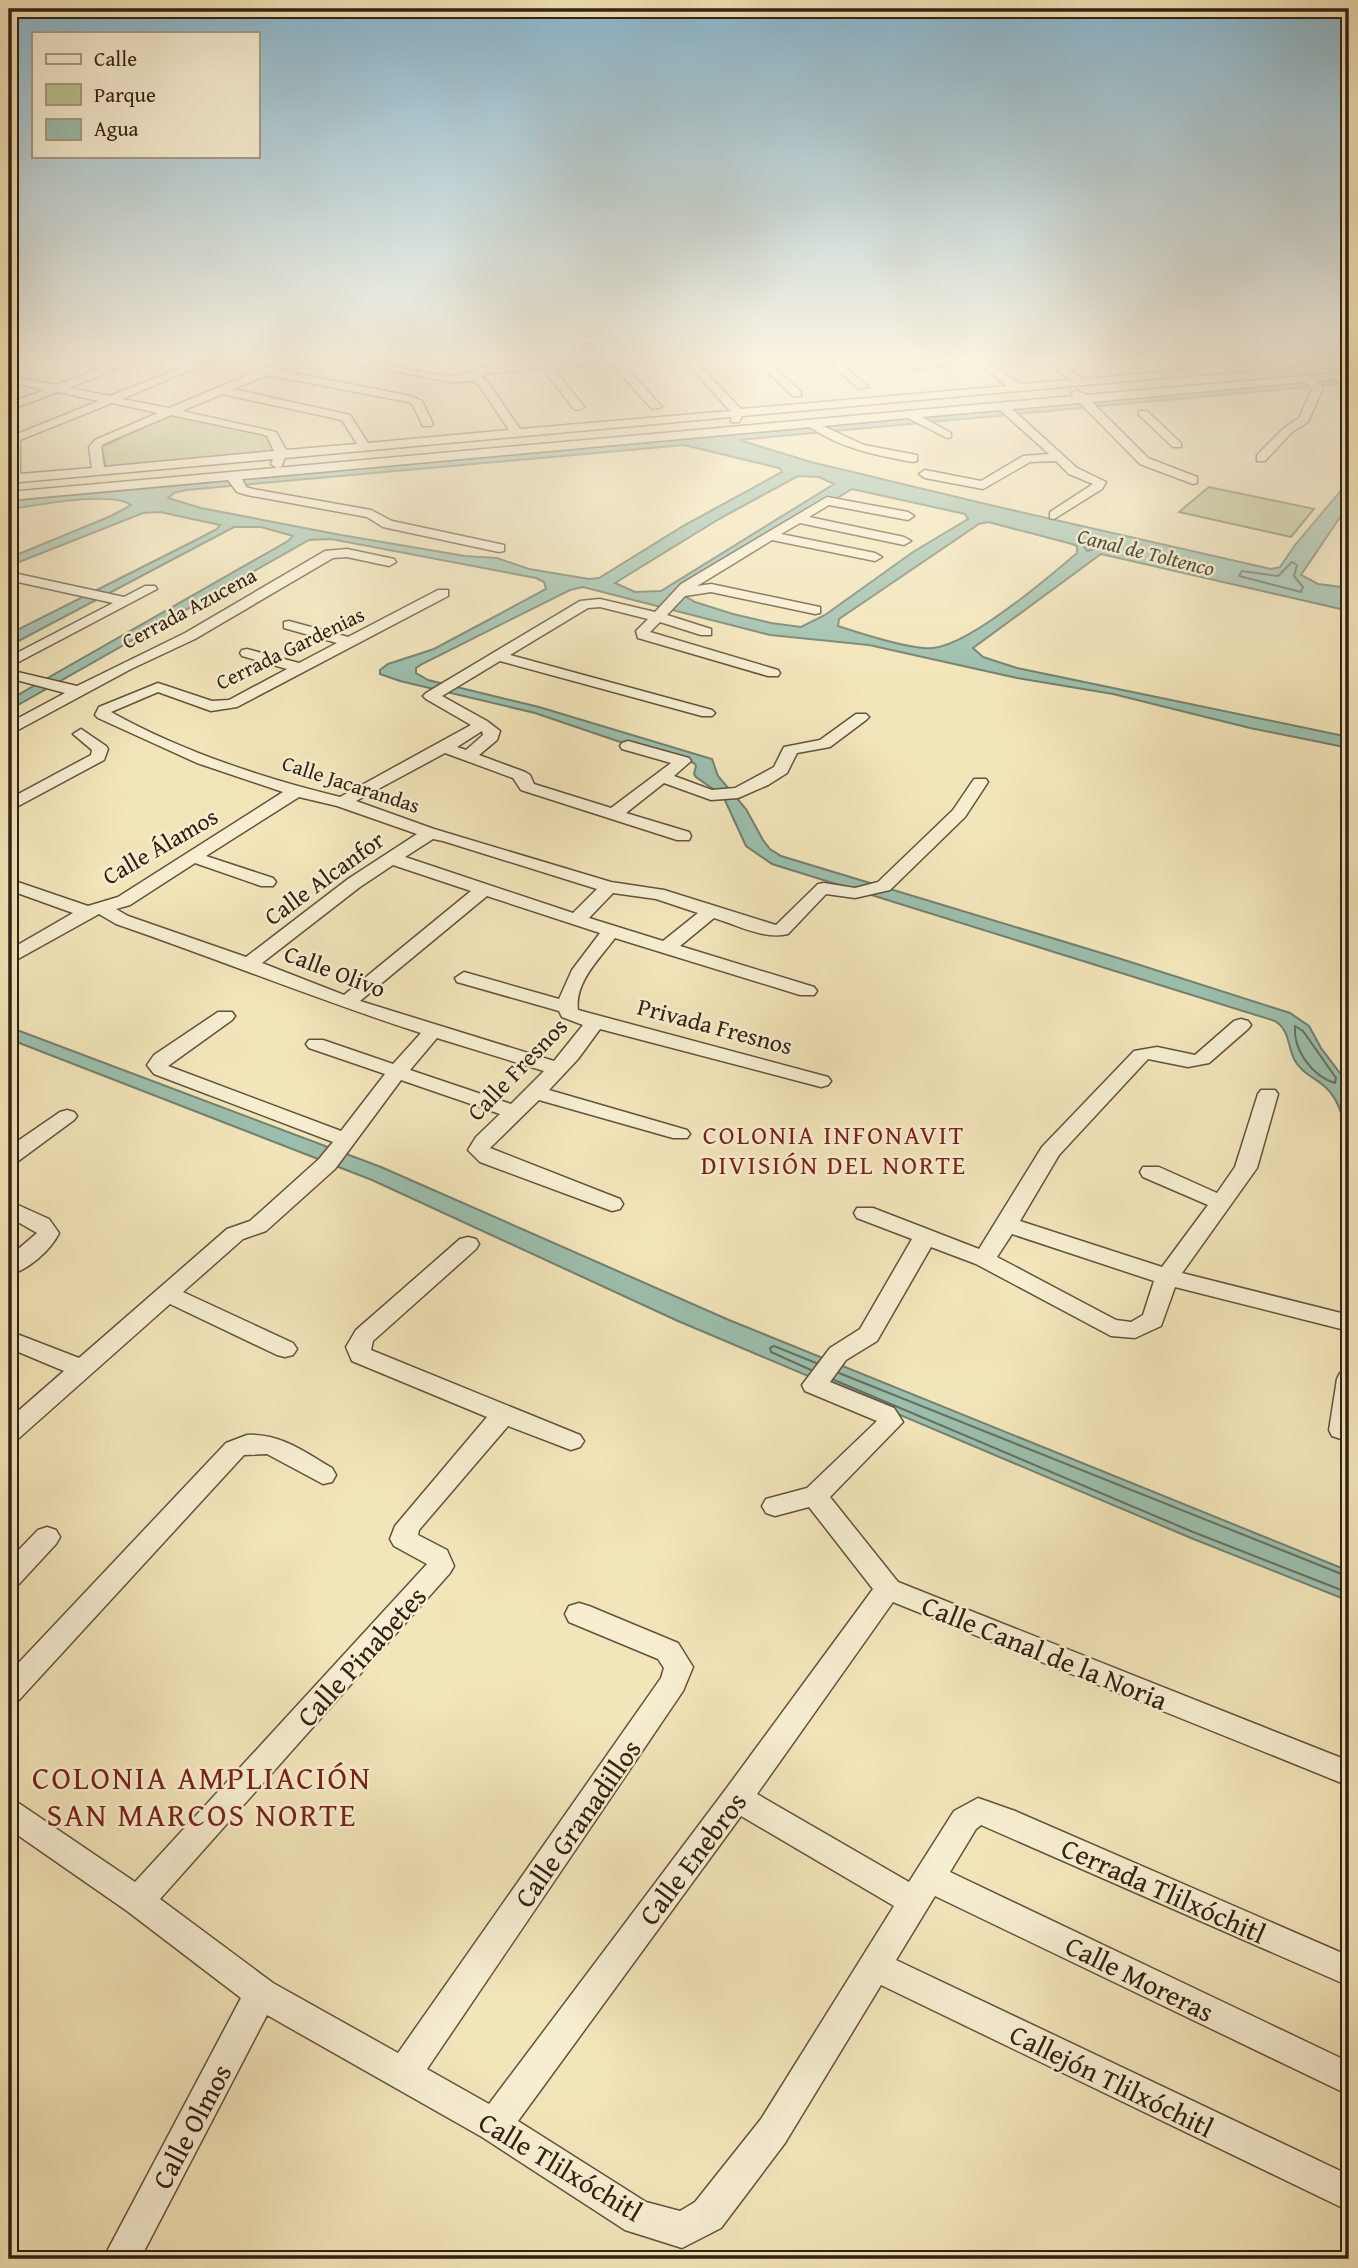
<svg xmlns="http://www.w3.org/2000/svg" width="1358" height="2268" viewBox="0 0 1358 2268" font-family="'Gentium Book Plus',serif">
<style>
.green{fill:#bac590;stroke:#767351;stroke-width:2}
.water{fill:#9cbfad;stroke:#72806f;stroke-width:2;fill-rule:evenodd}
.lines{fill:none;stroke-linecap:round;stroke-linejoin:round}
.shore{stroke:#677060;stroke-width:2}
.minor-casing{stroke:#62523c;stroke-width:3}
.minor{fill:#f7eed2;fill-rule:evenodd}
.labels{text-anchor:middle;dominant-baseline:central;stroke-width:5;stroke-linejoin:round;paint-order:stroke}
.far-water-label{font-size:21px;font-style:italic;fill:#525040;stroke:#f7eed2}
.far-street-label{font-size:21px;fill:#322112;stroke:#f7eed2}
.street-label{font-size:24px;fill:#322112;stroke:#f7eed2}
.neighbourhood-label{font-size:26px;letter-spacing:2px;fill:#7a1f14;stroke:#f7eed2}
.near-street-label{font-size:28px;fill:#322112;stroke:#f7eed2}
.near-neighbourhood-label{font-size:32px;letter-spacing:2px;fill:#7a1f14;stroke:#f7eed2}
</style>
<rect width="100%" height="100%" fill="#f3e5ba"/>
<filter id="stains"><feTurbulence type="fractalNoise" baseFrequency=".00286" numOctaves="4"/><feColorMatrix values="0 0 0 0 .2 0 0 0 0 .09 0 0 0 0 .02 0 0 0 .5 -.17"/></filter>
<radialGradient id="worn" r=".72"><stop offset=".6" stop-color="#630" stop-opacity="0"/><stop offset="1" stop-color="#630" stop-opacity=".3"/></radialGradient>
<g class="green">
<polygon points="172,413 270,435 276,458 107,474 102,447"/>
<polygon points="1209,487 1314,509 1291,537 1179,512"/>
</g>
<g class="water">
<path d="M1349,378V383L739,440L811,462L990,505L1271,569L1280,567L1295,545L1349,481V504L1301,575L1318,584L1349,588V611L1101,554L973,648L983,657L1017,668L1349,737V748L1250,728L1113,694L1017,678L869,645L770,635L583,587L570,590L422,664L416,668V673L428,680L539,707L712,759L718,776L746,809L763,840L770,849L781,856L1118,958L1290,1013L1309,1026L1321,1048L1349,1085V1149C1345,1131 1343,1107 1330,1092C1320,1079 1302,1075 1294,1059C1287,1044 1290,1031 1275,1021L772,864L746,846L723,796L696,777L694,774L696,766L694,763L635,747L535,713L400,681L380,674V670L388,664L434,649L546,589L544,582L536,578L331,539L309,540L9,710V700L288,541L293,536L261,527H234L9,646V634L194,541L217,529L220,525L160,512L143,513L9,566V558L111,516L131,505C112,490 35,506 9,509V501ZM684,445L779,468L782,472L683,526L599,578L589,579L529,569L497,558L465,556L341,535L201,508L168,498L174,493L186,490ZM798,476L819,477L834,484L661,591L635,592L615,583L719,519ZM852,489L965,514L968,519L913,552L825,615L801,627L771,623L733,614L695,602L683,595L693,586ZM988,522L1072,544L1077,546V553C1048,578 969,645 933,648C913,650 859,633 838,626L839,619L979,524Z"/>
<polygon points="9,1027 381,1167 729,1320 1349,1571 1349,1601 1191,1538 678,1321 372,1180 9,1039"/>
</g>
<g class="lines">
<g class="shore">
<polygon points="1083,534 1107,540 1109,545 1087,551 1079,538"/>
<polygon points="1292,562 1297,565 1294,576 1303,587 1301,592 1239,576 1242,571 1278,576"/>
<path d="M1295,1026L1303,1031L1336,1078L1335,1083C1312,1076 1293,1050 1295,1026Z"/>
<polyline points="811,1370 771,1352 770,1348 774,1346 816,1363"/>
<polyline points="839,1373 1349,1577"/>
<polyline points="834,1380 1193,1532 1349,1593"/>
</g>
<defs>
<g id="minor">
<path d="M64,361C78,360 99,366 111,364C120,363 126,361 135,361L69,388L110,396L198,361H211L122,399L169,408L282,361H295L278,370L411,396L422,401L433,424L431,426H423L413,405L408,402L267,375L233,389L350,415L368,443L509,430L479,385L472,381L452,382L354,364L349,361C385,361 420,376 456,376C473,375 474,368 485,367C530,361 576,361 620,361L662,407L652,409L612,364L553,368L584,407L578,410L574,409L543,369L487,373L481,378L487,381L520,429L730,411L685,361H695L741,409L1007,386L976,361H987L1020,384L1070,380L1047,361H1058L1083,379L1284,361H1320L1315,364L742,416L739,422H731V417L285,458L281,467L277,468L271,464L273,459L9,483V440L12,436L99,401L58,392L9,410V403L45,390L9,382V376L56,385L99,369ZM222,394L342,420L357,444L286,450L276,432L182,411ZM112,403L158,413L95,440L89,447L92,468L20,474V440ZM171,415L261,434L267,436L274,451L104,467L101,447L103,444Z"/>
<polygon points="757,361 768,361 801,392 801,396 793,396"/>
<polygon points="828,361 839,361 868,387 859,389"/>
<polygon points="937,361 972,361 967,364 914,369 909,366 914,363"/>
<path d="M1349,372V378L1317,381L1323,388L1308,422L1292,432L1265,461H1257V455L1284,428L1299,418L1312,389L1305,382L1092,402L1148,458L1197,477V483L1193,484L1140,464L1080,403L1012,409L1077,468L1106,482L1102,489L1054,519L1050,518V512L1093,484L1069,474L1056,461L1030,462L983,489L925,478L919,474L925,470L981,481L1023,456L1049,454L1000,410L922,417L951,433V437L947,438L908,418L823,426L864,445L917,455V461L913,462C876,455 842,449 810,427L242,479L246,487L253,489L371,510L392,521L504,545V551L499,552L383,527L367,517L247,495L237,492L228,480L9,500V492L1074,396L1071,393L1077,390L1086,395Z"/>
<polygon points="1139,411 1147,411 1181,443 1181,447 1173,447 1139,415"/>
<path d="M827,497L908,512L914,516L908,520L829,505L809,517L904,537L911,541L904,545L800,523L781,534L875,553L882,557L875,561L772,540L697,586L711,584L815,606L820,607V613L815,614L711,592L685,596L667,615L711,629V635H701L660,622L650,632L778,670L780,673L778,676H768L638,638L636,631L648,619L600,607L588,608L510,655L712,710L715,713L712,716H702L500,661L442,696L487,721L500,731L497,740L479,755L525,772L530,775L534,784L611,808L671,763L622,749L620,746L622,743L628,741L689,758L691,761L674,776L712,790L735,788L774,767L784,747L820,740L856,714H866L869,717L866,720L830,747L797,753L787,773L768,785L738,798L711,800L664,783L626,813L689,832L691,836L689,840H677L521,790L513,778L445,753L356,801L434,829L611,882L664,890L776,925L818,884L824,883L855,888L878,882L953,810L974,779H986L988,782L965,817L890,890L855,898L826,894L788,934C765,940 737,925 714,918L680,946L814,987L817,991L814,995H800L615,938C600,958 574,983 578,1010L828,1077L831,1081L828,1085L821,1087L600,1029L578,1059L549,1090L687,1130L690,1134L687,1138H673L539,1100L490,1148L620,1199L623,1204L620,1209L612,1211L480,1162L468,1150L476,1137L500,1114L401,1080L335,1169L266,1231L243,1239L183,1292L293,1343L297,1349L293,1355L285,1357L277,1355L170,1304L18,1439L9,1442V1419L64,1371L9,1348V1331L79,1358L227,1229L250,1221L319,1159L333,1142L154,1074L147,1065L154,1055L218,1012H232L235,1016L232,1020L168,1066L341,1131L385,1074L309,1048L306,1044L309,1040H323L393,1064L421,1033C318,1000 218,959 116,924L99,914L9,964V950L73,913L9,890V879L88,906L118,897L283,792L197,763L98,718L95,715L99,707L158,683L212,701L229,700L287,669L242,656L240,653L242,650L247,649L299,663L337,643L284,628V622L289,621L348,637L438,590H448V596L237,707L211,711L158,692L111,712C181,751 262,778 340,797L471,725L426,699L423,696L426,693L580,601L600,599L655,612L681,584ZM482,731L483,735L466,750L457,747ZM299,797L337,806L417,834L348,879L246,957L128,916L116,909L130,905L195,863L261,886H273L276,882L273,878L206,856ZM433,839L443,841L597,889L573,913L405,857ZM393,865L471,891L344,995L262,963L360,887ZM613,893L656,899L698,913L663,941L589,918ZM487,896L600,933L572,970L559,999L464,972L455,978L457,982L559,1011L562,1017L583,1025L554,1061L360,1001ZM437,1038L544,1071L511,1104L410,1070Z"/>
<polygon points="347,549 394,559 396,562 389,566 347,557 333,558 195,639 131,669 18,730 9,731 9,723 65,693 9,678 9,670 77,686 185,633 325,551"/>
<polygon points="9,572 124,597 145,586 155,586 157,589 9,667 9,657 113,603 9,580"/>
<polygon points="81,729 106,746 108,749 104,760 9,811 9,799 91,755 92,750 73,734"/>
<path d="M1241,1019L1248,1021L1251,1025L1248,1029L1209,1063L1188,1067L1148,1059L1059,1155L1020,1221L1162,1267L1208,1205L1143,1177L1140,1172L1143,1167H1159L1217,1193L1235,1167L1258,1094L1261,1090H1275L1278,1094L1257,1168L1182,1273L1349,1315V1331L1175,1287L1161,1326L1135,1338L1111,1336L976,1264L931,1247L877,1341L846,1360L830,1382L894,1408L903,1422L830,1497L898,1582L1349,1761V1786L893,1602L757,1794L909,1882L954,1811L978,1798L1015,1811L1349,1956V1986L981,1825L976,1829L950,1872L1349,2062V2095L935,1896L896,1960L1349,2175V2211L881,1985L785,2143L721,2228L682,2248L625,2230L482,2137L267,2015L140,2259H103L241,1998L127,1911L9,1829V1800L20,1804L135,1882L427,1564L394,1546L390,1539L395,1526L487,1417L352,1361L346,1347L356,1330L460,1239L468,1237L476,1239L479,1244L476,1249L373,1341L371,1350L580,1435L584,1441L580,1447L571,1450L508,1426L419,1530L418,1535L447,1550L454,1566L450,1573L160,1899L273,1983L398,2053L661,1678L664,1668L658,1659L569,1622L565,1614L569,1606L579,1603L589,1606L678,1643L693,1667L683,1691L427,2069L489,2104L726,1789L873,1589L809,1507L775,1516L766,1513L762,1506L766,1499L807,1488L877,1421L805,1391L802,1385L830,1348L860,1329L912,1239L857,1218L854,1213L857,1208H873L979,1249L1042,1147L1134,1051L1157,1047L1195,1055L1234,1021ZM1012,1234L1154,1281L1143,1315L1131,1322L1116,1320L997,1257ZM741,1816L894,1906L761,2119L695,2202L680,2211L646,2202L518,2121Z"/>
<polygon points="67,1110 74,1112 77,1116 74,1120 17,1162 9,1163 9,1147 60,1112"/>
<path d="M9,1201L49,1219L59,1233C51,1250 28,1270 9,1275V1257L37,1233L9,1217Z"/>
<polygon points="1349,1371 1349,1436 1341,1439 1332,1436 1329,1430 1337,1379 1340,1373"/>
<path d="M247,1435C280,1433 305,1452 332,1468L336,1475L332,1482L323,1484L267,1454L244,1455L19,1700L9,1704V1673L226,1443Z"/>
<polygon points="47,1527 56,1530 60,1537 56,1544 19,1584 9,1587 9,1560 38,1530"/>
</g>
</defs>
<use href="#minor" class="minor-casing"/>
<use href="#minor" class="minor"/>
</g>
<linearGradient id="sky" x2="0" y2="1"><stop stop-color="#89b8d0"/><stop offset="0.53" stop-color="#faf3e0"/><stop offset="1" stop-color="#faf3e0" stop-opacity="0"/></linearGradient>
<rect width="1358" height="678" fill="url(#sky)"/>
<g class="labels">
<g class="far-water-label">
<text transform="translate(1146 552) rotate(14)">Canal de Toltenco</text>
</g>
<g class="far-street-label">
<text transform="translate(189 608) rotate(-28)">Cerrada Azucena</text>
<text transform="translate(290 648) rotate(-26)">Cerrada Gardenias</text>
<text transform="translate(351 784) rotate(18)">Calle Jacarandas</text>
</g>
<g class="street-label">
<text transform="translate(160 846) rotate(-30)">Calle Álamos</text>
<text transform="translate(324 878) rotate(-36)">Calle Alcanfor</text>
<text transform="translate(335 971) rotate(21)">Calle Olivo</text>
<text transform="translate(715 1026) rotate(15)">Privada Fresnos</text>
<text transform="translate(517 1069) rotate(-46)">Calle Fresnos</text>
</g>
<g class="neighbourhood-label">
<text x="834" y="1134">COLONIA INFONAVIT<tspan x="834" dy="30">DIVISIÓN DEL NORTE</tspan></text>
</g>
<g class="near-street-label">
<text transform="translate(1045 1652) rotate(22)">Calle Canal de la Noria</text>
<text transform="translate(361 1656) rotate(-48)">Calle Pinabetes</text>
<text transform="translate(577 1823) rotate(-55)">Calle Granadillos</text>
<text transform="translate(692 1858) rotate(-53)">Calle Enebros</text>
<text transform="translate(1164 1890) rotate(24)">Cerrada Tlilxóchitl</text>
<text transform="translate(1140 1978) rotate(26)">Calle Moreras</text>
<text transform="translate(1112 2080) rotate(26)">Callejón Tlilxóchitl</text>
<text transform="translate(191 2126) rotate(-62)">Calle Olmos</text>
<text transform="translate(561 2166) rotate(31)">Calle Tlilxóchitl</text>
</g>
<g class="near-neighbourhood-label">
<text x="202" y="1777">COLONIA AMPLIACIÓN<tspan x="202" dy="37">SAN MARCOS NORTE</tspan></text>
</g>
</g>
<rect width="1358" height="2268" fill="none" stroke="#f3e5ba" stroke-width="35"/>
<rect x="10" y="10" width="1337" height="2247" fill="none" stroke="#322112" stroke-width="3.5"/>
<rect x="18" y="18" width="1323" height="2233" fill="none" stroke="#322112" stroke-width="2"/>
<rect x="32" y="32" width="228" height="126" fill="#f7eed2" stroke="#a89c85" stroke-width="2"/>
<rect x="46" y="54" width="35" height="10" fill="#f7eed2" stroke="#a89c85" stroke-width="2"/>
<text x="94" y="66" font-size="21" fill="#322112">Calle</text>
<rect x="46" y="84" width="35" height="21" fill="#bac590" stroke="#a89c85" stroke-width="2"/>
<text x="94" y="102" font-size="21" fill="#322112">Parque</text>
<rect x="46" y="119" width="35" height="21" fill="#9cbfad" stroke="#a89c85" stroke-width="2"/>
<text x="94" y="136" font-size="21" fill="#322112">Agua</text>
<rect width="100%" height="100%" filter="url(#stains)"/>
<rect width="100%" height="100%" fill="url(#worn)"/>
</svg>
